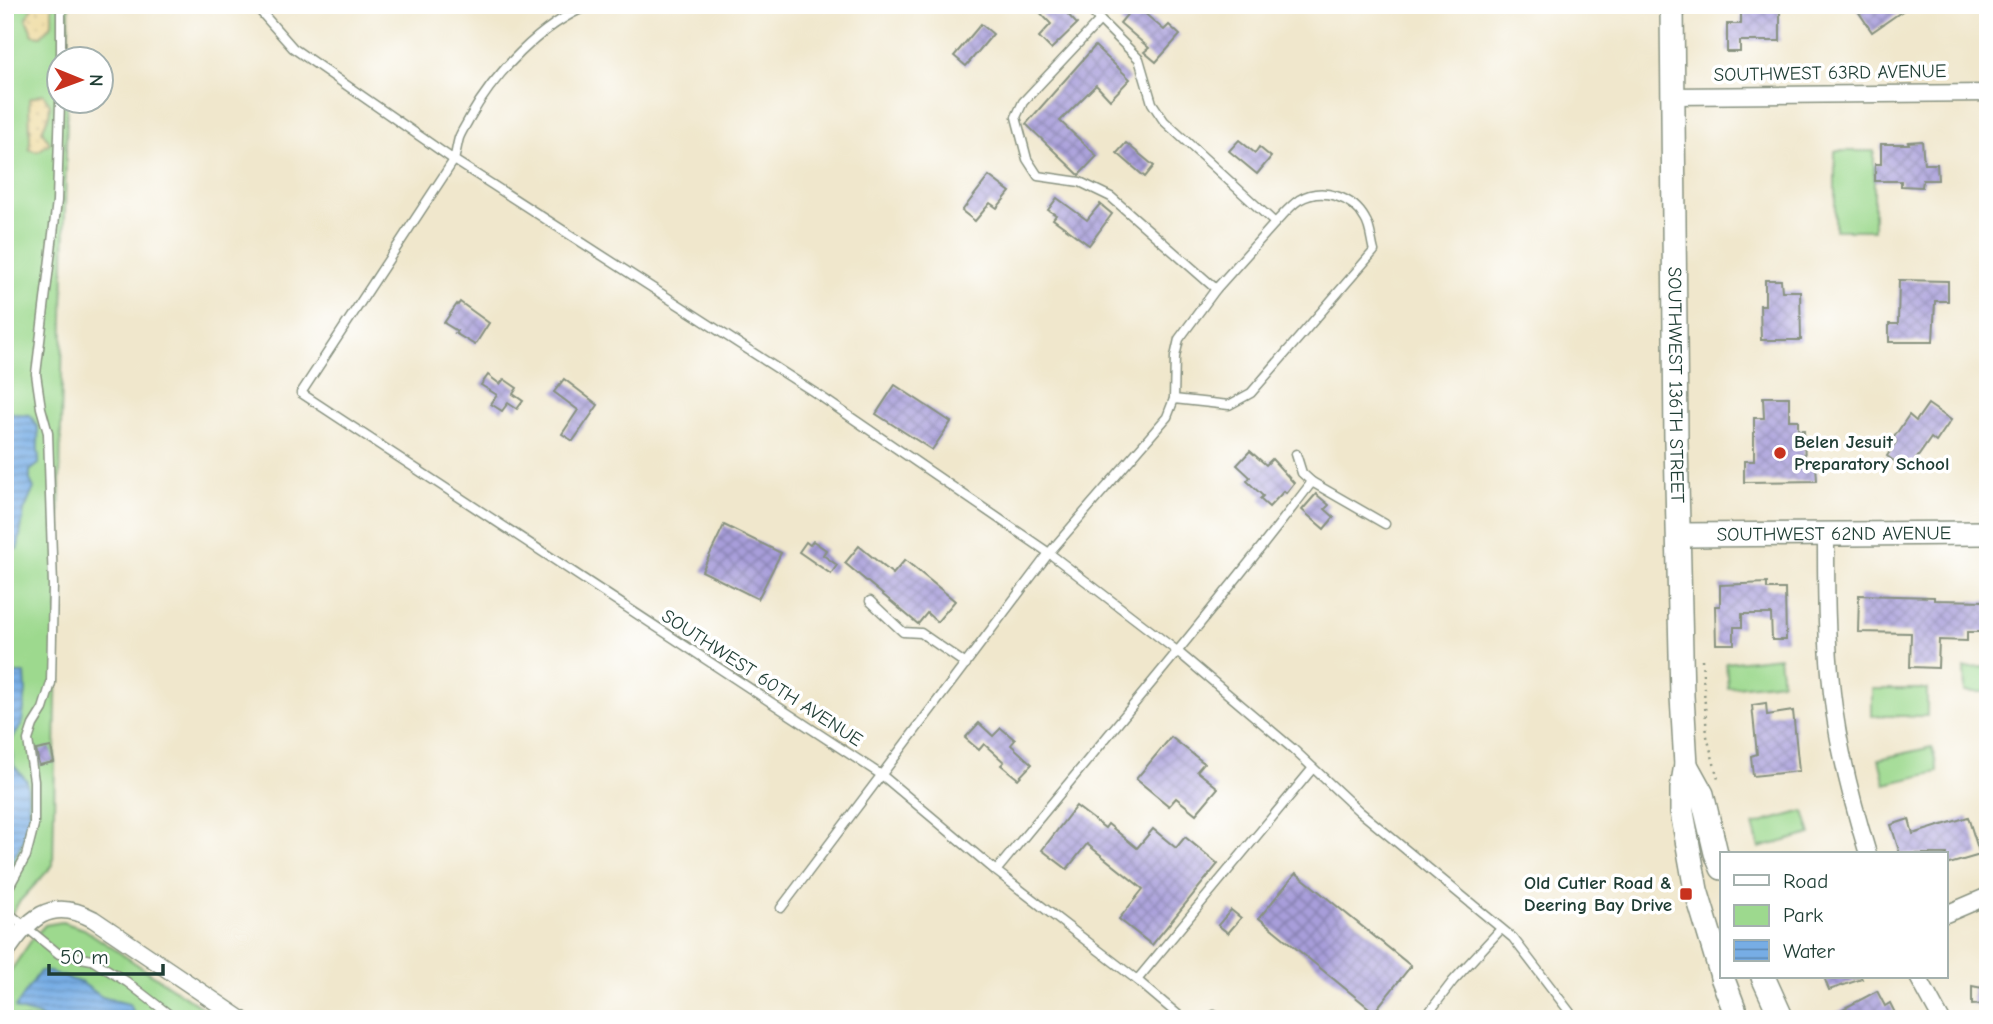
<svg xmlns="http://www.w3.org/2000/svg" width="1993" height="1024" viewBox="0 0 1993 1024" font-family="'Comic Neue',sans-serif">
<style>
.green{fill:#9dd98e;stroke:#5e8b61;stroke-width:2}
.sand{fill:url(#sand-dots);stroke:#868c69;stroke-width:2}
.water{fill:url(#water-rules);stroke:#4b758c;stroke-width:2}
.building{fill:url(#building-cross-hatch)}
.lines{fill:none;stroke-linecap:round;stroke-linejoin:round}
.lane-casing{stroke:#889280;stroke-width:11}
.street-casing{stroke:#889280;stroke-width:19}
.secondary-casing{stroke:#889280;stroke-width:26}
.path{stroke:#889280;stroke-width:2.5;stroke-dasharray:2 5;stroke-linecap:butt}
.lane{stroke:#fff;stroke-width:8}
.street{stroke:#fff;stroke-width:16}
.secondary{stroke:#fff;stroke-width:23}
.poi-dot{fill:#c8321e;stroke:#fff;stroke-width:2.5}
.labels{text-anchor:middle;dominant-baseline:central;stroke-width:7;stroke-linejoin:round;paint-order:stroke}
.street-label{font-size:19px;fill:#1f3d34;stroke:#fff}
.poi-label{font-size:19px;font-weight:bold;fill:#1f3d34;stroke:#fff;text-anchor:start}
</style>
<defs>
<pattern id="sand-dots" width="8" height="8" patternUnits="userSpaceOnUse" patternTransform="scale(1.75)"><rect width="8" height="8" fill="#eeda9e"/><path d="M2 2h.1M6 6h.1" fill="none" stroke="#ccbc89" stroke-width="1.8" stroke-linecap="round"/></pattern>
<pattern id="water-rules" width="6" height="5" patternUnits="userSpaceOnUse" patternTransform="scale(1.75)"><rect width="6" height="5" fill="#77ade5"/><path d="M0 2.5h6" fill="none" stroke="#618eba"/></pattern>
<pattern id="building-cross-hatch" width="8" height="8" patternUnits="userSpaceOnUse" patternTransform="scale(1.75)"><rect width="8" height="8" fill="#a89eda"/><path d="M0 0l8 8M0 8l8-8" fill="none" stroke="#8882b2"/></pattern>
</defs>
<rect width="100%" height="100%" fill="#fff"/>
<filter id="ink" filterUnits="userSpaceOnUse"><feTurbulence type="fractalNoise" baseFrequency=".0143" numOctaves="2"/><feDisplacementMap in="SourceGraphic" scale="14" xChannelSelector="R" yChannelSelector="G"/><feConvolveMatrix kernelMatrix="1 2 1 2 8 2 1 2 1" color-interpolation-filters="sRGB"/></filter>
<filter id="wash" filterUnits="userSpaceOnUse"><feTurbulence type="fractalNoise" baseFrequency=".00686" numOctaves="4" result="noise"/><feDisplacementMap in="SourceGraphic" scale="28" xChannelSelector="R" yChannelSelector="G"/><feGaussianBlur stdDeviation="1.57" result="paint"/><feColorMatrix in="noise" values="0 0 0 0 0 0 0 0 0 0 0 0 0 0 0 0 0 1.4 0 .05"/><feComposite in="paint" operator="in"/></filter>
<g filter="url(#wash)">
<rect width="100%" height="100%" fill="#f0e7cc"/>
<g class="green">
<polygon points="5,5 69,5 68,59 60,60 60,102 67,102 53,865 19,902 5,924"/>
<rect x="1835" y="151" width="39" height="79"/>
<polygon points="1779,657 1782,682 1728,688 1726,663"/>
<polygon points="1988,667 1988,692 1965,692 1964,668"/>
<rect x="1872" y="689" width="55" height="27"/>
<polygon points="1932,747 1938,772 1885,784 1879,759"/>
<polygon points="1804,811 1811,834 1759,848 1753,825"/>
<polygon points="62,922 84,929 219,1019 5,1019 5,979 33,938 45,925"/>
</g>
<g class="sand">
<polygon points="33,5 52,5 52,24 41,36 33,35 26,19"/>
<polygon points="43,94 50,104 49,115 42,131 50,143 37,152 29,149 30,141 29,99"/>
</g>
<g class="water">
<path d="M5,411L18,414L30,415C39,428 39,429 38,444C37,451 40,457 39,464L30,471V480L34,488L24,511L18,548L10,552L5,557Z"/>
<polygon points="12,673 25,673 26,691 22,724 10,743 14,766 27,781 30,828 5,875 5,677"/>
<path d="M40,971L50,972L82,983L102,997L129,1004L138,1019H44C36,1012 24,1014 15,1008Z"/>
</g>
<g id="blocks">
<g class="building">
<polygon points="1033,5 1059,5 1077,24 1051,49 1039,37 1051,24"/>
<polygon points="1135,5 1164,30 1169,25 1180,35 1156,62 1144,52 1149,48 1120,23"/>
<polygon points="1741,5 1780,5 1780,41 1740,41 1740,52 1727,52 1727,24 1741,24"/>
<polygon points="1854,5 1911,5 1872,32"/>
<polygon points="981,24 993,34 966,66 954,56"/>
<polygon points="1095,46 1130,79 1110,100 1096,85 1060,121 1097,156 1079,175 1026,124"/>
<polygon points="1239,140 1255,153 1259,147 1271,157 1257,174 1229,151"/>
<polygon points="1922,141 1924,164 1937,164 1938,180 1923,180 1922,187 1901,186 1901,181 1875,181 1875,164 1881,164 1881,144 1909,144 1908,142"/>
<polygon points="1126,143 1154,166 1145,177 1117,153"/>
<polygon points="989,176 1010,192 997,208 990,203 975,221 962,211"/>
<polygon points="1057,198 1087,220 1100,204 1112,214 1089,245 1053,219 1056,215 1048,210"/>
<polygon points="1765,280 1781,280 1782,291 1800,291 1801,340 1761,340 1760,305 1765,305"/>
<polygon points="1899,280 1948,281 1948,301 1935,301 1933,342 1889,342 1889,324 1898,324"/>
<polygon points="460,302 489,323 475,345 455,333 457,331 444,323 457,304 458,305"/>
<polygon points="488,375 500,384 504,379 517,388 513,394 523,401 517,409 508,403 502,411 491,404 497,395 481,385"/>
<polygon points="564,379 598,405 573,441 562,434 578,410 554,392"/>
<polygon points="895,385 951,422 932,450 876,414"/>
<polygon points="1763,397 1789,397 1789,420 1798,420 1798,430 1804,430 1805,465 1816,465 1817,481 1744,482 1744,461 1754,461 1754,418 1764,418"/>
<polygon points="1928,404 1951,420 1936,442 1931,438 1908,471 1887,456 1896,442 1892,440 1909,415 1916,421"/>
<polygon points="1250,451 1266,465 1272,459 1294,483 1286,493 1284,491 1269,507 1260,499 1263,496 1247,481 1250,477 1237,465"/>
<polygon points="1316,494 1329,505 1325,509 1334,517 1324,529 1302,510"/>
<polygon points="724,525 781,553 758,599 702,571"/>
<polygon points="813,541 826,550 823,555 837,565 831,574 799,552 806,542 810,545"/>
<polygon points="859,546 893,574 905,560 955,601 937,622 927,613 918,624 845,563"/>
<polygon points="1767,583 1767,589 1785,589 1786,640 1772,640 1771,614 1742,614 1742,627 1734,627 1734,644 1716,644 1715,606 1720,606 1720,585"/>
<polygon points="1859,595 1934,597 1934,600 1988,601 1988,632 1967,632 1967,641 1939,640 1938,668 1910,667 1911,633 1858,632"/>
<polygon points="1766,703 1767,715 1793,711 1799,771 1753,776 1751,756 1757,754 1752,705"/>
<polygon points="979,723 993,736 1001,728 1015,740 1011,745 1032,764 1018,779 1001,765 1004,762 984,744 979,750 965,738"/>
<polygon points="1171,737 1204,763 1197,771 1218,788 1196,814 1176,798 1169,806 1136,779"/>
<polygon points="51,747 54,762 39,765 36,750"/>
<polygon points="1076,806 1105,828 1108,824 1137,848 1153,829 1176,848 1185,837 1218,864 1152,945 1119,919 1143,889 1087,844 1067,869 1042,850"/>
<polygon points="1968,817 1980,855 1946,865 1946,854 1900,854 1891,825 1909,819 1913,834"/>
<polygon points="1296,873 1411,966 1374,1012 1259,918"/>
<polygon points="1231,910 1241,918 1228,933 1218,925"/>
<polygon points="1824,977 1861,977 1862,979 1829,990"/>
<polygon points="1972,986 1988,989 1988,1004 1972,1005"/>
<polygon points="1877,991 1885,1006 1890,1003 1898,1019 1824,1019"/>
</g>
</g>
</g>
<g filter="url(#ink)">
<use href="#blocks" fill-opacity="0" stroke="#889280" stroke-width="2"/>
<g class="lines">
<defs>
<g id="lane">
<polyline points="255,5 293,48 454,160 820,396 1049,553 1177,651 1293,749 1359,811 1513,938 1575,1019"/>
<path d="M590,5C541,24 494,74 469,119C466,125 461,132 459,138C457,145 456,153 454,160L301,393L883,776L996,871L1137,980L1183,1019"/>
<path d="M1085,5L1139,59L1152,103L1164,121L1275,223C1282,216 1290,206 1299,200C1322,186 1353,197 1365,219C1371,228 1371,241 1374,251L1251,393L1229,405L1174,399"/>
<polyline points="1100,20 1023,102 1016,117 1027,159 1038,176 1080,182 1111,197 1216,289"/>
<polyline points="61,60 61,5"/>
<polyline points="1296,454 1302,473 1312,482"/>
<polyline points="870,601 903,632 921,633 966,664"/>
<path d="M996,871C1102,742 1210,615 1312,482L1385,524"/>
<polyline points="5,894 26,856 34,825 34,781 28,740 33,725 43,709 51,683 53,586 48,433 41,408 36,374 57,201 60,102"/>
<polyline points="781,908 1049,553 1167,417 1174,399 1175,357 1179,339 1216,289 1275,223"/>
<polyline points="5,910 59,954 92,960 127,982 175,1019"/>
<polyline points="1137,980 1313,768"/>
<polyline points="1211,1019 1214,1015"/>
<polyline points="1424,1019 1453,981 1501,929"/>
</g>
<g id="street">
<polyline points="1673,96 1988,93"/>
<path d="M1826,533C1826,586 1826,640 1832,693C1838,748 1852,802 1868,854"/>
<polyline points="1946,914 1988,896"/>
<path d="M5,954C28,919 50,896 93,919L241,1019"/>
<polyline points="1918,977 1941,1019"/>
</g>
<g id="secondary">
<path id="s1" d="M1672,5L1676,441L1682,696L1686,765L1682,789V812L1696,890L1722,976"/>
<path id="s2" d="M1680,535L1988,533"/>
<polyline points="1686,765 1702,794 1716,853 1722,868"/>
<polyline points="1722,977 1738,1019"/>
<polyline points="1763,977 1782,1019"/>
</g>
</defs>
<use href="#lane" class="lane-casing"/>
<use href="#street" class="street-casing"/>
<use href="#secondary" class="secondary-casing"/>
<polyline class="path" points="1702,659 1707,736 1719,783"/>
<use href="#lane" class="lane"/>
<use href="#street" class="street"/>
<use href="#secondary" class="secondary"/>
</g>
</g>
<g class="poi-dot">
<circle cx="1780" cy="453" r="7"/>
<rect x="1679" y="887" width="14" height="14" rx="3.5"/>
</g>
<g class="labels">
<g class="street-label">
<text transform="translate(1830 73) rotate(-1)">SOUTHWEST 63RD AVENUE</text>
<text stroke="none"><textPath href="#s1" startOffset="380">SOUTHWEST 136TH STREET</textPath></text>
<text stroke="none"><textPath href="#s2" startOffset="154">SOUTHWEST 62ND AVENUE</textPath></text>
<text transform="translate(762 678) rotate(33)">SOUTHWEST 60TH AVENUE</text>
</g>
<g class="poi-label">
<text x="1794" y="442">Belen Jesuit<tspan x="1794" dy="22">Preparatory School</tspan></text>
<text x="1672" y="883" text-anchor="end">Old Cutler Road &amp;<tspan x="1672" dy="22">Deering Bay Drive</tspan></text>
</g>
</g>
<rect width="1993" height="1024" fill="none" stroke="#fff" stroke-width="28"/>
<rect x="1720" y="852" width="228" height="126" fill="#ffffff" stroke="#a5b1ae" stroke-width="2"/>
<rect x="1734" y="875" width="35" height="10" fill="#ffffff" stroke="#a5b1ae" stroke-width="2"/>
<text x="1783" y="888" font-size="21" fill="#1f3d34">Road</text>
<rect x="1734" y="905" width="35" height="21" fill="#9dd98e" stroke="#a5b1ae" stroke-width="2"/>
<text x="1783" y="922" font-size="21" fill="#1f3d34">Park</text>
<rect x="1734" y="940" width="35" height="21" fill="url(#water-rules)" stroke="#a5b1ae" stroke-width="2"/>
<text x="1783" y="958" font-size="21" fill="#1f3d34">Water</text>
<g transform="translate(80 80) rotate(91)"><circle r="33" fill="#ffffff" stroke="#a5b1ae" stroke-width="2"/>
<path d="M0-5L12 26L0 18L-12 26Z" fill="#c8321e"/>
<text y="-10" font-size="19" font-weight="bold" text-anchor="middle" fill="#1f3d34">N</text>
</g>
<path d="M49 964v10h114v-10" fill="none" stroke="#1f3d34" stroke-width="3.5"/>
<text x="60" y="964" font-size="21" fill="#1f3d34" stroke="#ffffff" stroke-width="5" paint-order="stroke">50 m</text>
</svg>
